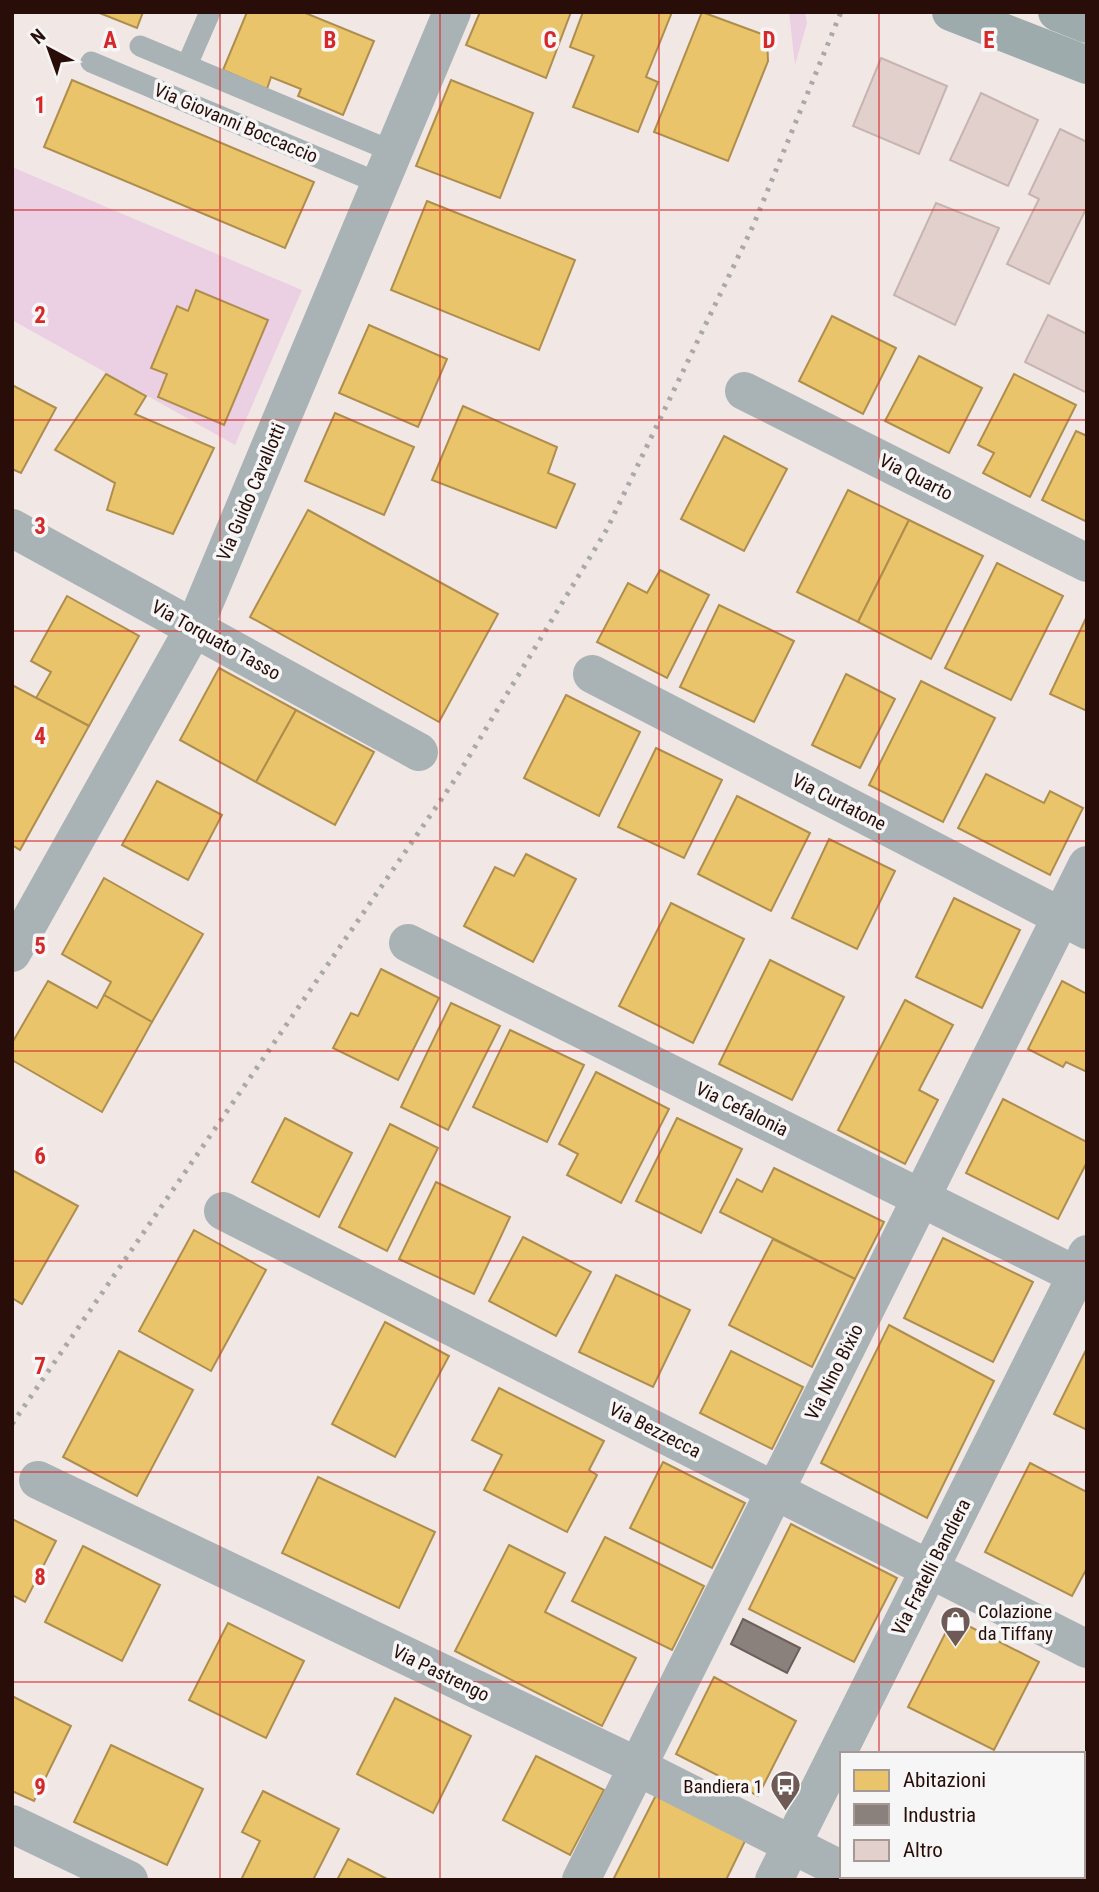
<svg xmlns="http://www.w3.org/2000/svg" width="1099" height="1892" viewBox="0 0 1099 1892" font-family="'Roboto Condensed',sans-serif">
<style>
.green{fill:#ebcfe2;fill-rule:evenodd}
.homes{fill:#e9c46a;stroke:#af8d4d;stroke-width:2}
.industry{fill:#8a817c;stroke:#6d5e59;stroke-width:2}
.building{fill:#e1d0cc;stroke:#c7b4b0;stroke-width:2}
.lines{fill:none;stroke-linecap:round;stroke-linejoin:round}
.lane{stroke:#a9b3b6;stroke-width:21}
.street{stroke:#a9b3b6;stroke-width:38}
.primary{stroke:#9eabad;stroke-width:38}
.rail{stroke:#aaa9aa;stroke-width:5;stroke-dasharray:3.5 7;stroke-linecap:butt}
.grid{fill:none;stroke:#d62828;stroke-width:2;stroke-opacity:0.55}
.labels{text-anchor:middle;dominant-baseline:central;stroke-width:7;stroke-linejoin:round;paint-order:stroke}
.street-label{font-size:19px;fill:#290d08;stroke:#f6f6f6}
.poi-label{font-size:19px;fill:#290d08;stroke:#f6f6f6;text-anchor:start}
.grid-label{font-size:23px;text-anchor:middle;font-weight:bold;fill:#d62828;stroke:#f6f6f6;stroke-width:7;stroke-linejoin:round;paint-order:stroke}
</style>
<rect width="100%" height="100%" fill="#f1e8e6"/>
<g class="green">
<polygon points="789,12 805,12 807,23 795,65"/>
<path d="M12,167L302,290L235,445L12,320ZM196,290L267,320L224,424L158,397L167,374L151,367L176,306L188,311Z"/>
</g>
<g class="homes">
<polygon points="97,12 143,12 137,28"/>
<polygon points="247,12 303,12 374,41 343,115 298,96 301,89 271,77 267,89 223,70"/>
<polygon points="480,12 571,12 546,78 466,45"/>
<polygon points="583,12 672,12 646,77 658,82 638,132 573,107 594,56 570,47"/>
<polygon points="702,12 767,36 768,61 728,161 654,132"/>
<polygon points="72,80 314,182 285,248 44,147"/>
<polygon points="451,80 533,113 500,198 416,166"/>
<polygon points="427,201 575,260 539,350 391,290"/>
<polygon points="196,290 268,320 224,425 158,397 167,374 151,368 177,306 188,311"/>
<polygon points="832,316 896,348 863,414 799,381"/>
<polygon points="369,325 447,359 418,427 339,393"/>
<polygon points="919,356 982,388 949,453 885,421"/>
<polygon points="106,374 146,396 135,414 214,448 173,534 107,510 115,483 55,450"/>
<polygon points="1014,374 1076,405 1030,497 983,473 994,453 978,445"/>
<polygon points="12,385 56,408 21,473 12,469"/>
<polygon points="463,406 557,447 548,473 575,484 556,528 432,480"/>
<polygon points="335,413 414,447 384,515 305,481"/>
<polygon points="1076,431 1087,436 1087,522 1042,500"/>
<polygon points="724,436 787,469 744,551 681,519"/>
<polygon points="848,490 909,520 858,622 797,592"/>
<polygon points="308,510 498,614 439,722 250,617"/>
<polygon points="909,520 983,556 931,659 858,622"/>
<polygon points="997,563 1063,596 1011,700 945,668"/>
<polygon points="660,570 709,595 667,678 597,642 628,583 647,593"/>
<polygon points="67,596 139,636 89,726 36,698 51,672 31,661"/>
<polygon points="719,605 794,641 754,722 680,687"/>
<polygon points="1087,616 1087,711 1050,694"/>
<polygon points="219,668 296,710 256,782 180,740"/>
<polygon points="846,674 895,699 860,768 812,745"/>
<polygon points="921,681 995,718 943,822 869,785"/>
<polygon points="12,685 89,726 20,850 12,845"/>
<polygon points="566,695 640,732 599,816 524,778"/>
<polygon points="296,710 374,752 335,825 256,782"/>
<polygon points="656,748 722,780 684,858 618,827"/>
<polygon points="986,774 1044,803 1050,791 1083,808 1050,875 958,828"/>
<polygon points="157,781 222,815 188,880 122,845"/>
<polygon points="737,796 810,833 771,911 698,874"/>
<polygon points="829,839 895,871 857,949 792,918"/>
<polygon points="526,854 576,879 533,962 464,926 495,867 514,876"/>
<polygon points="104,878 203,934 152,1022 104,995 111,982 62,954"/>
<polygon points="954,898 1020,930 982,1008 916,977"/>
<polygon points="671,903 744,939 693,1043 619,1006"/>
<polygon points="770,960 844,997 792,1100 719,1064"/>
<polygon points="381,969 439,998 398,1080 333,1048 351,1013 358,1016"/>
<polygon points="48,981 97,1008 104,995 152,1022 102,1112 12,1060 12,1043"/>
<polygon points="1062,981 1087,994 1087,1072 1066,1062 1063,1067 1028,1049"/>
<polygon points="905,1000 953,1025 919,1090 938,1100 905,1164 838,1130"/>
<polygon points="451,1003 500,1026 448,1130 401,1107"/>
<polygon points="510,1030 584,1065 547,1142 473,1107"/>
<polygon points="596,1072 669,1109 621,1203 567,1175 578,1154 559,1144"/>
<polygon points="1003,1099 1087,1142 1087,1162 1058,1219 966,1173"/>
<polygon points="285,1118 352,1153 319,1217 252,1182"/>
<polygon points="677,1118 742,1149 701,1233 636,1201"/>
<polygon points="390,1124 438,1148 387,1251 339,1227"/>
<polygon points="774,1168 884,1222 855,1279 720,1212 737,1179 762,1192"/>
<polygon points="12,1170 78,1206 22,1304 12,1298"/>
<polygon points="436,1182 510,1217 474,1294 399,1259"/>
<polygon points="194,1230 266,1270 211,1371 139,1331"/>
<polygon points="523,1237 591,1272 556,1336 489,1301"/>
<polygon points="943,1238 1033,1282 993,1362 904,1318"/>
<polygon points="773,1239 855,1279 812,1367 729,1325"/>
<polygon points="616,1275 690,1310 653,1387 579,1352"/>
<polygon points="385,1322 449,1356 395,1457 332,1424"/>
<polygon points="889,1325 994,1381 927,1518 821,1463"/>
<polygon points="1087,1348 1087,1430 1054,1414"/>
<polygon points="119,1351 193,1390 137,1496 63,1457"/>
<polygon points="731,1351 803,1387 772,1449 700,1413"/>
<polygon points="499,1388 604,1441 589,1470 597,1475 567,1532 484,1490 502,1455 472,1440"/>
<polygon points="663,1462 745,1503 712,1568 630,1528"/>
<polygon points="1030,1463 1087,1492 1087,1568 1072,1596 985,1552"/>
<polygon points="318,1477 435,1532 399,1608 282,1553"/>
<polygon points="12,1519 56,1541 25,1602 12,1595"/>
<polygon points="791,1524 897,1578 854,1662 749,1609"/>
<polygon points="605,1537 704,1586 672,1650 572,1601"/>
<polygon points="509,1545 565,1573 545,1612 636,1658 602,1726 455,1651"/>
<polygon points="83,1546 160,1585 122,1661 45,1622"/>
<polygon points="953,1618 1039,1662 994,1750 908,1707"/>
<polygon points="228,1623 304,1661 266,1738 189,1700"/>
<polygon points="714,1677 796,1721 758,1796 676,1754"/>
<polygon points="12,1696 71,1726 34,1801 12,1791"/>
<polygon points="395,1698 471,1736 433,1813 357,1774"/>
<polygon points="111,1745 203,1789 167,1865 74,1822"/>
<polygon points="536,1756 604,1790 570,1855 503,1820"/>
<polygon points="1087,1759 1087,1880 997,1877 1083,1876 1083,1766"/>
<polygon points="263,1791 339,1829 313,1880 241,1880 260,1841 242,1832"/>
<polygon points="657,1793 746,1839 726,1880 613,1880"/>
<polygon points="348,1859 389,1880 337,1880"/>
</g>
<polygon class="industry" points="743,1619 800,1648 787,1673 731,1644"/>
<g class="building">
<polygon points="881,58 947,86 919,154 853,126"/>
<polygon points="981,93 1038,120 1008,186 950,160"/>
<polygon points="1060,129 1087,142 1087,207 1049,284 1007,264 1039,199 1029,194"/>
<polygon points="936,203 999,228 955,325 894,295"/>
<polygon points="1048,315 1087,334 1087,393 1025,362"/>
</g>
<g class="lines">
<g class="lane">
<polyline points="140,46 394,152"/>
<polyline points="91,62 381,184"/>
<polyline points="187,65 210,12"/>
</g>
<g class="street">
<polyline points="744,391 1087,563"/>
<polyline points="12,528 419,752"/>
<polyline points="592,674 1087,930"/>
<polyline points="408,943 1076,1275"/>
<polyline points="12,953 194,628 452,12"/>
<polyline points="223,1211 1087,1649"/>
<polyline points="38,1480 618,1757 842,1870"/>
<polyline points="12,1824 129,1880"/>
<polyline points="581,1880 1087,865"/>
<polyline points="774,1880 1087,1254"/>
</g>
<g class="primary">
<polyline points="951,12 1087,65"/>
<polyline points="1057,12 1087,24"/>
</g>
<polyline class="rail" points="12,1424 456,778 607,529 753,226 841,12"/>
</g>
<path class="grid" d="M220,12V1880M440,12V1880M659,12V1880M879,12V1754M12,210H1087M12,420H1087M12,631H1087M12,841H1087M12,1051H1087M12,1261H1087M12,1472H1087M12,1682H1087M879,1876V1880"/>
<defs>
<symbol id="shop-pin" viewBox="-11 -11 22 30"><path d="M0 17L-7.5 6A9.5 9.5 0 1 1 7.5 6Z" fill="#6f5a56" stroke="#f6f6f6"/><path d="M-5-2.5h2.3a2.7 3.5 0 0 1 5.4 0H5L5.5 6h-11ZM-1.5-2.5h3a1.5 2.3 0 0 0-3 0Z" fill="#fff"/></symbol>
<symbol id="bus-pin" viewBox="-11 -11 22 30"><path d="M0 17L-7.5 6A9.5 9.5 0 1 1 7.5 6Z" fill="#6f5a56" stroke="#f6f6f6"/><path d="M-5-6H5V4H4V6H2V4H-2V6H-4V4H-5ZM-3.5-4V0h7V-4ZM-3.5 1.2v1.5H-2V1.2ZM2 1.2v1.5H3.5V1.2Z" fill="#fff"/></symbol>
</defs>
<g fill-rule="evenodd">
<use href="#shop-pin" x="938" y="1604" width="35" height="47"/>
<use href="#bus-pin" x="768" y="1768" width="35" height="47"/>
</g>
<g class="labels">
<g class="street-label">
<text transform="translate(236 123) rotate(23)">Via Giovanni Boccaccio</text>
<text transform="translate(916 477) rotate(27)">Via Quarto</text>
<text transform="translate(251 492) rotate(-67)">Via Guido Cavallotti</text>
<text transform="translate(216 640) rotate(29)">Via Torquato Tasso</text>
<text transform="translate(839 802) rotate(27)">Via Curtatone</text>
<text transform="translate(742 1109) rotate(26)">Via Cefalonia</text>
<text transform="translate(834 1372) rotate(-63)">Via Nino Bixio</text>
<text transform="translate(655 1430) rotate(27)">Via Bezzecca</text>
<text transform="translate(931 1567) rotate(-63)">Via Fratelli Bandiera</text>
<text transform="translate(441 1673) rotate(26)">Via Pastrengo</text>
</g>
<g class="poi-label">
<text x="978" y="1611">Colazione<tspan x="978" dy="22">da Tiffany</tspan></text>
<text x="763" y="1786" text-anchor="end">Bandiera 1</text>
</g>
</g>
<g class="grid-label">
<text x="110" y="48">A</text>
<text x="330" y="48">B</text>
<text x="550" y="48">C</text>
<text x="769" y="48">D</text>
<text x="989" y="48">E</text>
<text x="40" y="113">1</text>
<text x="40" y="323">2</text>
<text x="40" y="534">3</text>
<text x="40" y="744">4</text>
<text x="40" y="954">5</text>
<text x="40" y="1164">6</text>
<text x="40" y="1374">7</text>
<text x="40" y="1585">8</text>
<text x="40" y="1795">9</text>
</g>
<rect width="1099" height="1892" fill="none" stroke="#290d08" stroke-width="28"/>
<rect x="840" y="1752" width="245" height="126" fill="#f6f6f6" stroke="#a49997" stroke-width="2"/>
<rect x="854" y="1770" width="35" height="21" fill="#e9c46a" stroke="#a49997" stroke-width="2"/>
<text x="903" y="1787" font-size="21" fill="#290d08">Abitazioni</text>
<rect x="854" y="1804" width="35" height="21" fill="#8a817c" stroke="#a49997" stroke-width="2"/>
<text x="903" y="1822" font-size="21" fill="#290d08">Industria</text>
<rect x="854" y="1840" width="35" height="21" fill="#e1d0cc" stroke="#a49997" stroke-width="2"/>
<text x="903" y="1857" font-size="21" fill="#290d08">Altro</text>
<g transform="translate(49 49) rotate(319)" stroke="#f6f6f6" stroke-width="5" paint-order="stroke">
<path d="M0-5L12 26L0 18L-12 26Z" fill="#290d08"/>
<text y="-10" font-size="19" font-weight="bold" text-anchor="middle" fill="#290d08">N</text>
</g>
</svg>
